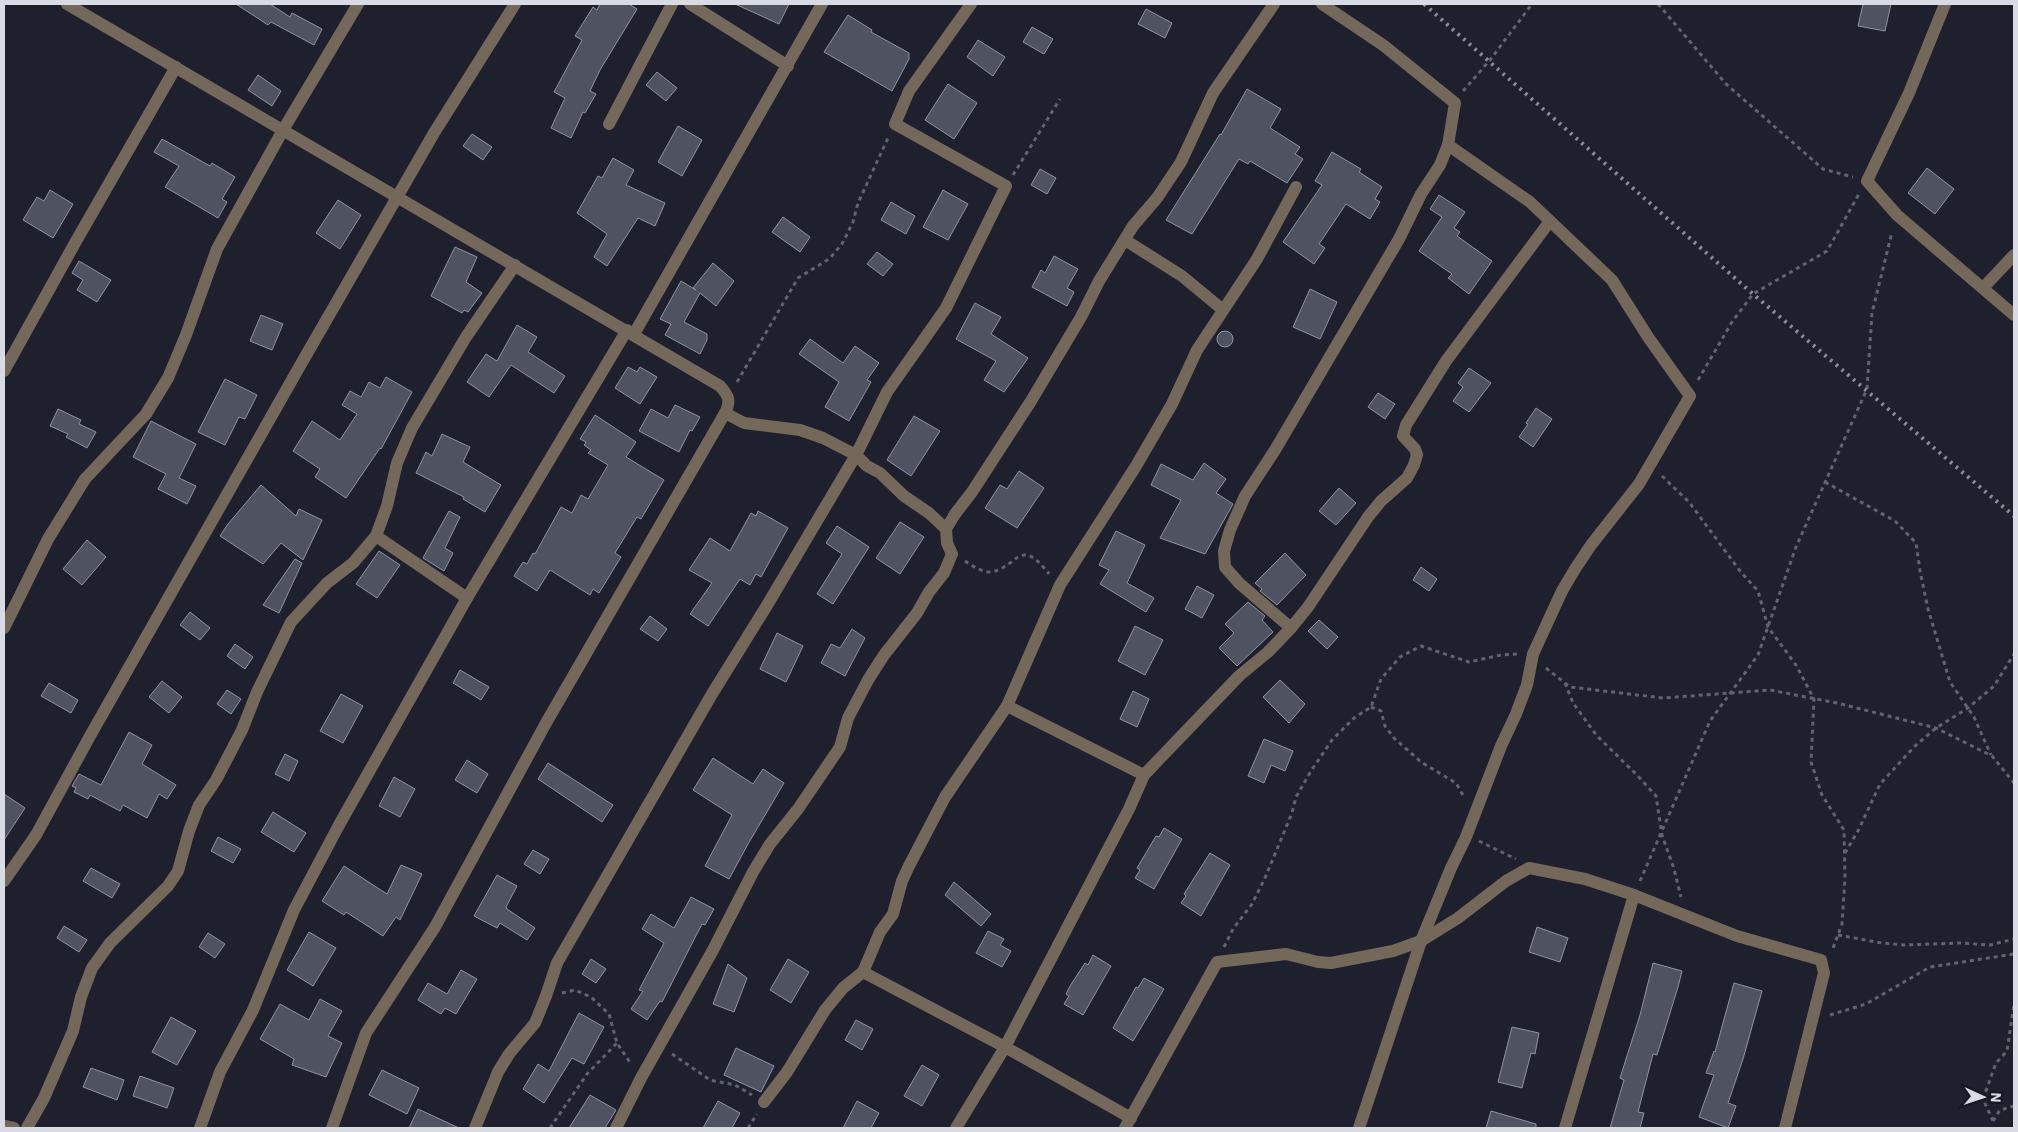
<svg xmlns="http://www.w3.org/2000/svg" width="2018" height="1132" viewBox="0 0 2018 1132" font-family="'IBM Plex Sans',sans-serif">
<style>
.building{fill:#4f5261;stroke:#8f93a3}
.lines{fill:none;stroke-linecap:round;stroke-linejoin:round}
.path{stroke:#61636e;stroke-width:3;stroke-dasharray:4 4;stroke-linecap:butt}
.minor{stroke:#74685a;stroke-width:12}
.rail{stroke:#8a8c97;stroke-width:4;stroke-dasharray:2.5 5;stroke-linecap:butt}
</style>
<rect width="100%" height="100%" fill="#1e202d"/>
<g class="building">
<polygon points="236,4 270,4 290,17 292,13 322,29 314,45 271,22 268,25"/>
<polygon points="600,4 629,4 637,9 600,70 590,91 596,94 585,113 583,112 571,138 551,128 565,98 554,92 582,40 575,36 593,7 597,10"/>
<polygon points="735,4 789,4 779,24"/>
<polygon points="1863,4 1891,4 1885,31 1858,26"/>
<polygon points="1146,9 1172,23 1165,38 1138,24"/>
<polygon points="848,15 872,30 871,32 909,53 909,59 892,91 824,52"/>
<polygon points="1032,27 1053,39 1044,54 1023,42"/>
<polygon points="978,40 1005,57 993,76 967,57"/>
<polygon points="657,72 677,88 666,101 646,85"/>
<polygon points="258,75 281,91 272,106 248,90"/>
<polygon points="948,84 977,103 954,139 925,120"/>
<polygon points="1247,89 1281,109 1270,128 1300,147 1295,154 1303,159 1287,183 1250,161 1248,164 1239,159 1192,234 1166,220 1220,134 1221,135"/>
<polygon points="678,126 702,140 682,176 658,162"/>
<polygon points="472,134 492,147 483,160 463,146"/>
<polygon points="162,139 210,166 212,163 235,177 222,199 227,202 218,218 165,187 179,166 154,152"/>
<polygon points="1332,152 1361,169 1359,172 1382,187 1375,199 1380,202 1370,219 1346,204 1319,244 1325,248 1314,264 1283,242 1322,185 1315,181"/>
<polygon points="613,158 634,170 626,185 665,203 655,226 638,218 607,266 594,257 607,234 577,213 598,176 602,178"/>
<polygon points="1927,168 1954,189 1935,214 1908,193"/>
<polygon points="1040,169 1056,178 1047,194 1031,185"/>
<polygon points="50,190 73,204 53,238 23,220 37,197 44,201"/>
<polygon points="943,190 968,204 948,240 923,227"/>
<polygon points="1439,195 1465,212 1454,228 1460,232 1457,236 1492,261 1469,294 1448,278 1452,274 1419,251 1442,217 1430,209"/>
<polygon points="338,200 361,215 340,249 316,233"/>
<polygon points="891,202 915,216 906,234 881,220"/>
<polygon points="783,217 810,237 800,252 772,232"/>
<polygon points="455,247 477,257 466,282 482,293 468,312 464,310 462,313 431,296"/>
<polygon points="877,252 893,264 883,276 867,264"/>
<polygon points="1054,256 1078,269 1067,288 1074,292 1067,306 1032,287 1041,270 1045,273"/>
<polygon points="79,261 111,280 97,302 77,290 83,280 72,273"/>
<polygon points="713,263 734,281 716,306 700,293 684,322 707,334 707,340 700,354 665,335 671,324 660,319 681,281 696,290 693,288"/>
<polygon points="1310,289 1337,302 1320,339 1293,327"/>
<polygon points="975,303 1001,317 991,334 1028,358 1004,392 984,380 996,361 956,339"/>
<polygon points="261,315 283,324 272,350 250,341"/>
<polygon points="517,325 537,337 528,352 565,376 554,393 511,365 489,397 467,382 486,354 497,361"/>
<circle cx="1225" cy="339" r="8"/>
<polygon points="810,339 843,363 855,346 879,363 867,380 871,382 849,421 825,407 839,382 799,354"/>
<polygon points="628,367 637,372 640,367 657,377 640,404 615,388"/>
<polygon points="1469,368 1491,383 1469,412 1453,401 1463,387 1458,383"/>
<polygon points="386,377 412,392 381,449 380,448 346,498 315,477 320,469 293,451 312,421 340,440 357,414 342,405 350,391 361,397 369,382 380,388"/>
<polygon points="225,379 257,395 245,419 239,417 225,445 198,432"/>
<polygon points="1378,393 1395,404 1385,419 1368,407"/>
<polygon points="675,405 700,417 692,431 690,430 679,452 639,431 651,409 668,418"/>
<polygon points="1536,408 1552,419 1533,447 1519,437 1528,424 1526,423"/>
<polygon points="58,409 81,420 79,424 96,432 87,448 66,437 68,434 50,426"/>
<polygon points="595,415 636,442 626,457 664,480 641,519 637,517 615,553 621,557 599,593 593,589 590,595 550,570 537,591 514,576 523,562 527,564 533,553 535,554 561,507 572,513 581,495 588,499 608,465 588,453 591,450 584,445 586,442 580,439"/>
<polygon points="914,416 940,431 911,476 887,460"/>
<polygon points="151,421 196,444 179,478 196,486 187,504 158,489 166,474 133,457"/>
<polygon points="442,434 470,447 463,462 501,485 485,512 463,499 464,497 416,473 426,452 432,456"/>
<polygon points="1204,463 1226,479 1216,493 1233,504 1205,554 1160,538 1181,500 1151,485 1161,464 1193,480"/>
<polygon points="1019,471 1044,488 1017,528 985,508 1000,485 1007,489"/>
<polygon points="261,485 296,516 299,509 322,520 303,560 281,543 263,564 220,536 228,524"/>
<polygon points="1339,488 1356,503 1336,525 1319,511"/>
<polygon points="449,511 460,517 445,548 453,553 444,571 423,558"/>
<polygon points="758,511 788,528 761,577 756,574 750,585 740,579 708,626 690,614 712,583 689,570 710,538 730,551 751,513 756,516"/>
<polygon points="900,522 924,537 900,574 876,558"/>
<polygon points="837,526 869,547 833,604 817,594 842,554 826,543"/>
<polygon points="1116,531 1145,545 1127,583 1154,598 1146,612 1100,584 1109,570 1099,565"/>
<polygon points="87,540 106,557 82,585 63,569"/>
<polygon points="379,551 400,565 377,598 356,584"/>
<polygon points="1285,553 1306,575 1277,605 1260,591 1262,589 1255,583"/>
<polygon points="295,559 302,563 279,613 263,605"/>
<polygon points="1421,567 1437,579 1429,591 1413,580"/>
<polygon points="1197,586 1214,595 1202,618 1185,609"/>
<polygon points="1248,602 1265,616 1262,620 1273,632 1237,666 1219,648 1234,633 1225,624"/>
<polygon points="190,612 210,628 200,640 180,625"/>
<polygon points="650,616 667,629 658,641 640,629"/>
<polygon points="1319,620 1338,637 1327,649 1308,631"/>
<polygon points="1135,626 1163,640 1145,675 1118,661"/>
<polygon points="852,629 865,638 845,676 821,663 831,644 840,648"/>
<polygon points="777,633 803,646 786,682 760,669"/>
<polygon points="235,644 253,657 245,669 227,656"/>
<polygon points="460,670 489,687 481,700 453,683"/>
<polygon points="1280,680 1305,704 1289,723 1263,697"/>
<polygon points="162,681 182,697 169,713 149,697"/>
<polygon points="49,683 78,700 71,713 41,696"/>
<polygon points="227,690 241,699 231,714 217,704"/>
<polygon points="1133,691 1149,699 1137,727 1120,719"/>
<polygon points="341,694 363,706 343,743 320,731"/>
<polygon points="129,732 152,745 142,764 176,785 167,799 159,794 147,818 123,805 120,811 90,795 88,799 74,792 76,788 72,786 79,774 101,785"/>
<polygon points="1264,739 1293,751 1285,771 1271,765 1264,783 1248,776"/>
<polygon points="285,754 298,761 289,781 275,774"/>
<polygon points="713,758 753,784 763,769 784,783 748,844 729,879 705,866 732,815 693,790"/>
<polygon points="467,760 488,774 477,793 455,780"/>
<polygon points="548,763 613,805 602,822 538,779"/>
<polygon points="394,777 415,789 400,817 379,806"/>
<polygon points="4,794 25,808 4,840"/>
<polygon points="273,812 306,833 294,852 261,832"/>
<polygon points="1164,828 1182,839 1154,889 1135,878 1140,870 1137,868 1156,836 1159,837"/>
<polygon points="218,837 241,849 233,863 211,851"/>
<polygon points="533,850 549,859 540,874 524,864"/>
<polygon points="1210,853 1230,865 1201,916 1181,903 1186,896 1184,894"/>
<polygon points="401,865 422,874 400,920 396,917 383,936 346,912 344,915 322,901 344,866 387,894"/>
<polygon points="91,868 120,884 112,898 83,881"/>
<polygon points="497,875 517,886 506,907 507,909 535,928 527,940 500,923 497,928 474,916"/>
<polygon points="954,882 991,914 981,926 945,895"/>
<polygon points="691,897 714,909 705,925 702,924 662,1002 660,1001 647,1020 631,1009 643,991 639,990 664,943 642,929 651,914 674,928"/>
<polygon points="64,926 87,940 79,952 57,938"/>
<polygon points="1537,927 1568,938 1560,962 1529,952"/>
<polygon points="988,931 1004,939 1000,945 1011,951 1002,967 976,953"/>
<polygon points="309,932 336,948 313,986 287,970"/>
<polygon points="208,933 225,944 215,958 199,947"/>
<polygon points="1093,955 1111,966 1083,1015 1064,1004 1069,996 1066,994 1070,986 1085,963 1088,965"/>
<polygon points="591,959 606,969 596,983 582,974"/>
<polygon points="788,959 809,972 791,1003 770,990"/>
<polygon points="1653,963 1682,971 1678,987 1657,1055 1653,1054 1638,1112 1644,1113 1640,1128 1610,1128 1624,1080 1620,1078 1640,1015"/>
<polygon points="728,964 747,978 734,1012 713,1004"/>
<polygon points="461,970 477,979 456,1014 445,1008 441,1014 418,1000 428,983 447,994"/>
<polygon points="1144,978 1164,989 1133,1041 1113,1028 1136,987 1138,988"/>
<polygon points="1734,983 1762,991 1743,1059 1728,1103 1736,1106 1728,1128 1699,1117 1714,1075 1706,1073 1714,1051 1715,1052"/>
<polygon points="320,999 342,1011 328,1036 342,1043 326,1077 292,1065 294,1059 260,1039 280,1004 309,1020"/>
<polygon points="579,1013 604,1027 584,1064 572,1058 544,1103 523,1089 538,1064 549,1071"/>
<polygon points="171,1017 196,1031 177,1065 152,1052"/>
<polygon points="856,1020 873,1029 862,1050 845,1040"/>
<polygon points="1512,1027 1539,1033 1535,1054 1531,1053 1522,1088 1498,1082"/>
<polygon points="736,1048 774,1066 761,1092 724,1075"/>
<polygon points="922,1065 939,1075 922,1106 904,1096"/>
<polygon points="91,1068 124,1080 117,1100 83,1087"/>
<polygon points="382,1070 419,1088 407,1114 369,1095"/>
<polygon points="140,1076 174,1088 167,1108 133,1096"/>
<polygon points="590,1095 616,1110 605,1128 569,1128"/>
<polygon points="718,1101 740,1113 732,1128 703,1128"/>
<polygon points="857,1101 879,1113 871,1128 843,1128"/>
<polygon points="418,1109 459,1128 409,1128"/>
<polygon points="1491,1111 1536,1124 1536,1128 1486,1128"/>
</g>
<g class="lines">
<g class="path">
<polyline points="1658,4 1726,84 1823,169 1853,177"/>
<polyline points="1463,91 1490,60 1532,4"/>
<polyline points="1013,175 1060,99"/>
<polyline points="1698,380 1732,322 1753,294 1827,251 1859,194"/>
<polyline points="737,382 798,278 829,259 842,244 853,222 858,203 888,138"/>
<polyline points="1662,476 1689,502 1740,571 1758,591 1768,627 1796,665 1814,699 1811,762 1822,795 1844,830 1845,878 1842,924 1832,951"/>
<polyline points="1825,482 1895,521 1916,543 1920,571 1928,609 1950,682 1974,717 1991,755"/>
<path d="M965,561C972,566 982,572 990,572C1018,569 1018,534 1049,574"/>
<polyline points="1546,668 1570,687 1663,698 1770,690 1837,703 1936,728 1992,756 2014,783"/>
<polyline points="1565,683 1573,703 1597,736 1636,774 1656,796 1662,835 1674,869 1681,897"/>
<polyline points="1371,707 1381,711 1385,726 1394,738 1421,762 1456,783 1464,797"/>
<polyline points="1479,841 1516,859"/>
<polyline points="1845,853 1859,829 1880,784 1915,746 1936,728 1968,708 1994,686 2014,654"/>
<polyline points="1640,881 1710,721 1758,655 1796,547 1867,389 1872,313 1892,232"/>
<polyline points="1838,935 1882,943 1905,945 1960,943 1990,945 2014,939"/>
<polyline points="1224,947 1233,929 1252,904 1265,878 1292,813 1296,797 1311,771 1332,740 1354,718 1371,707 1381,679 1400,657 1421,646 1469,662 1501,655 1518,654"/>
<polyline points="562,993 575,990 591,997 609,1014 617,1043 631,1064"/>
<polyline points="1830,1015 1866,1004 1930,967 2014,954"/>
<polyline points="672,1054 710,1080 735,1085 752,1095"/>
<polyline points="1993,1121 1983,1099 1996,1063 2007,1051 2014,1004"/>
<polyline points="1993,1121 2000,1110 2014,1106"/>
<polyline points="550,1128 587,1074 617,1043"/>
<polyline points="748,1128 757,1114"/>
</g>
<g class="minor">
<path d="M67,4L720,386C729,396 731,401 725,413"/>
<polyline points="690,4 788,66"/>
<polyline points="1945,4 1909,93 1867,181 1897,215 2014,315"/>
<polyline points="609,124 672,4"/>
<polyline points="1125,240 1182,276 1223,310"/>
<polyline points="1983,288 2014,255"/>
<polyline points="634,334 822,4"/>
<polyline points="4,371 75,243 176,67"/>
<polyline points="376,536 467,598"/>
<polyline points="4,628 48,539 85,479 146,414 168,378 186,335 217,249 283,130 358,4"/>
<polyline points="1291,628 1239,583 1225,567 1224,551 1230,530 1245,496 1275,450 1399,239 1421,194 1440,165 1448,145 1455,103 1383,45 1322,4"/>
<polyline points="1007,706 1144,775"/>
<polyline points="4,881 36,835 90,736 297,371 434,133 515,4"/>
<polyline points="863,972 880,932 893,914 902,881 909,866 945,797 1007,706 1060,585 1136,466 1172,404 1197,350 1257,259 1296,187"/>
<polyline points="764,1102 787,1072 825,1010 843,988 863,972 1005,1047 1131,1118"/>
<polyline points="4,1126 14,1128"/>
<polyline points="27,1128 44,1098 73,1031 81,997 92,968 110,943 168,886 178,871 189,831 199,805 216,780 242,730 257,692 291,622 327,583 353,563 376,536 387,506 397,463 412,428 466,337 515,265"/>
<polyline points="200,1128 220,1072 253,1010 294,910 339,825 467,598 627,330"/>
<polyline points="332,1128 366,1033 435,927 546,723 725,413 744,423 800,430 823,438 856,455 867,466 880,473 904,496 929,513 946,529"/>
<polyline points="475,1128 498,1072 509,1054 535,1023 546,996 557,963 712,694 766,607 856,455 887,392 946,308 1006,186 895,124 909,91 971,4"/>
<polyline points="616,1128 641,1078 713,950 753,872 770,844 798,809 840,747 848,718 868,680 884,655 917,613 929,592 944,573 952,554 947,543 946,529 955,514 972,492 1031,401 1081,317 1099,281 1133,226 1157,198 1181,162 1213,93 1274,4"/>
<polyline points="956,1128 1005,1047 1129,809 1144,775 1239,676 1268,652 1291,628 1308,607 1368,517 1381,501 1407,478 1414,465 1417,455 1415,449 1403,436 1406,425 1446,361 1550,221"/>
<polyline points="1125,1128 1217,962 1286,954 1318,962 1331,963 1393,951 1421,941 1458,918 1506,881 1529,868 1585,879 1634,895 1737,936 1821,960 1824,973 1785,1128"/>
<polyline points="1359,1128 1421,941 1451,868 1466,837 1501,746 1516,714 1527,685 1533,654 1562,591 1575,569 1591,545 1639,484 1690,396 1648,337 1612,280 1530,202 1448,145"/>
<polyline points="1565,1128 1634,895"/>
</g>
<polyline class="rail" points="1424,4 1753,294 2014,516"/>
</g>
<rect width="2018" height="1132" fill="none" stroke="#d9dbe4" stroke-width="10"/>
<g transform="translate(1983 1097) rotate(93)" stroke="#151723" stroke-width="4" paint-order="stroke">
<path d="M0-4L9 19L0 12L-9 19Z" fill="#d9dbe4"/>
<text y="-8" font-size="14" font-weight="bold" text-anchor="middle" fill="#d9dbe4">N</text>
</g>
</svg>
